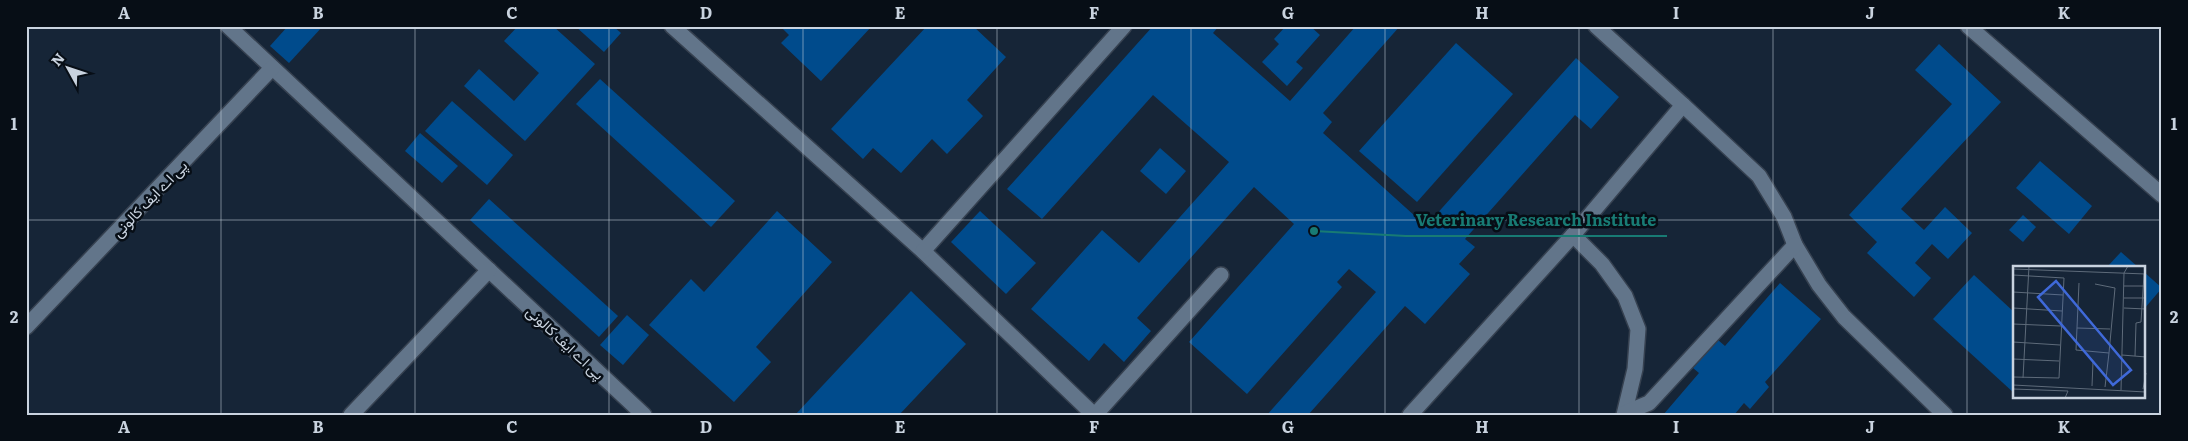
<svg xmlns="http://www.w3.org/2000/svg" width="2188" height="441" viewBox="0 0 2188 441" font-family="Literata,Vazirmatn,serif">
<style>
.building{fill:#004b8c}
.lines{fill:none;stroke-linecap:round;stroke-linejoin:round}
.minor-casing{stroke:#364150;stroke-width:18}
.minor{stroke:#62758a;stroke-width:15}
.grid{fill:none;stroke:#c9d3df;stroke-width:1;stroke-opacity:0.55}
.labels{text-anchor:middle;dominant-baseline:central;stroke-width:5;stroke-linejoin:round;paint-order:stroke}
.street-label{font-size:15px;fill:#c9d3df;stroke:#070e16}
.inset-road{fill:none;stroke:#5e6b7a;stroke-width:1}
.view{fill:#3f69d9;fill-opacity:0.15;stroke:#3f69d9;stroke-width:2.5}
.inset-edge{fill:none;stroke:#c9d3df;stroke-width:2.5}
.leader{fill:none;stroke:#187b74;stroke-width:2}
.callout-dot{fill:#187b74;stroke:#070e16;stroke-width:2}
.callout-label{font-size:16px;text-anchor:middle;font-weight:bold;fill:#187b74;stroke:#070e16;stroke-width:5;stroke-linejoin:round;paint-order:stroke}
.neatline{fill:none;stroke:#c9d3df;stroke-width:2}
.grid-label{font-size:16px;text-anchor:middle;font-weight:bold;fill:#c9d3df}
</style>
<rect width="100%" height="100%" fill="#162537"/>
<g class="building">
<polygon points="288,26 323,26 289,63 270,46"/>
<polygon points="518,26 553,26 595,64 525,141 464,86 479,69 514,101 539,73 504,41"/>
<polygon points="575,26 613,26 621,33 604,52"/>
<polygon points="780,26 872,26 821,81 781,43 789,35"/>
<polygon points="927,26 973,26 1006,57 967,100 983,116 947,154 932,139 901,173 873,148 863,159 831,129"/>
<polygon points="1153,26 1219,26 1213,33 1290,101 1356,26 1400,26 1323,113 1332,122 1323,133 1426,226 1576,58 1619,97 1591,129 1575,115 1465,239 1475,247 1459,264 1470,274 1425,324 1405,306 1308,415 1267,415 1376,292 1349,269 1337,282 1342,287 1247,394 1189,342 1294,224 1254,187 1137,318 1151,331 1124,362 1104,343 1089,361 1031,309 1102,230 1139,263 1229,162 1153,95 1042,219 1007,189"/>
<polygon points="1286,26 1310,26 1320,35 1296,62 1303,68 1287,86 1262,62 1279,44 1274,39"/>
<polygon points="1456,43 1513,94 1417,202 1359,151"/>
<polygon points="1939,44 2001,102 1901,209 1924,230 1945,207 1972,233 1948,259 1932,244 1915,263 1931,278 1914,297 1867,253 1877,242 1849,215 1952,104 1915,70"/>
<polygon points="600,79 735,201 711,227 576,104"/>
<polygon points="452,101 513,155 487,185 425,131"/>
<polygon points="420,133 458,166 442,183 405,151"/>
<polygon points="1160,148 1186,171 1166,194 1140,171"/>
<polygon points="2040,161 2092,206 2069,234 2016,188"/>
<polygon points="489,199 618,316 599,337 470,220"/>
<polygon points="777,211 832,262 756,347 771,362 734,402 649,325 691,279 704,292"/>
<polygon points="980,211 1036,263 1006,294 951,242"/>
<polygon points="2023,215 2036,227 2023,242 2009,230"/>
<polygon points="2121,252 2138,267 2107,267"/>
<polygon points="2144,272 2162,288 2144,309"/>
<polygon points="1974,275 2014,312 2014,393 1933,319"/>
<polygon points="1780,283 1821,319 1765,382 1769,387 1750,409 1744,403 1734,415 1663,415 1699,373 1693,368 1718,340 1725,346"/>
<polygon points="911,291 966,344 899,415 795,415"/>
<polygon points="627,315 649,335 623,365 600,345"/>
</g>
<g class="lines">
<defs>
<g id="minor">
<polyline points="228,26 644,415"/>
<polyline points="672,26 923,251 1094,415"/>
<polyline points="1968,26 2162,195"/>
<polyline points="1683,105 1759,176 1784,217 1795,245 1819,285 1844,317 1945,415"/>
<polyline points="1573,235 1602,264 1625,296 1638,329 1635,369 1624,415"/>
<polyline points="923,251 1124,26"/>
<polyline points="26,327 272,68"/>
<polyline points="1625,413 1649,403 1795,245"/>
<polyline points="351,415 489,270"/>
<polyline points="1095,415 1221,275"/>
<polyline points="1410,415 1573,235 1683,105 1596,26"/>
</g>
</defs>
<use href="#minor" class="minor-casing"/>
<use href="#minor" class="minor"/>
</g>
<path class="grid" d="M221,26V415M415,26V415M609,26V415M803,26V415M997,26V415M1191,26V415M1385,26V415M1579,26V415M1773,26V415M1967,26V415M26,220H2162"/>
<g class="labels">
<g class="street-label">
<text transform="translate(149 198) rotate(-46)">پی اے ایف کالونی</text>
<text transform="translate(566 342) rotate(43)">پی اے ایف کالونی</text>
</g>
</g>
<g transform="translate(2013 266)">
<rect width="132" height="132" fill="#162537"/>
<path class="inset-road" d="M0,3L133,8M0,9L51,12L46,112L0,111M66,17L63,84L96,87L102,22L82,18M111,20H131M0,26L50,29M111,32H133M0,42L49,45M111,42L133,43M0,58L48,60M64,62L97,63M0,76L47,79M73,87L80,96L79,120M109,89L133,91M122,90L123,57L128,56L131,8M0,93L46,95M10,112L16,0M0,119L133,126M92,121L96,87M0,123L55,125L52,132M130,123L133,107M108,124L111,7L115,0"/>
<path class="view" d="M43,15L118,104L100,119L25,31Z"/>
<rect width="132" height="132" class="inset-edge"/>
</g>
<path class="leader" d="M1314 231L1406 236H1667"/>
<circle class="callout-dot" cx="1314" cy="231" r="5"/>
<g class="callout-label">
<text x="1536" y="226">Veterinary Research Institute</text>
</g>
<rect width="2188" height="441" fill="none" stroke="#070e16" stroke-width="55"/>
<g transform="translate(68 68) rotate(310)" stroke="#070e16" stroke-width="4" paint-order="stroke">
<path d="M0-4L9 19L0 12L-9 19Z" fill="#c9d3df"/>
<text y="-8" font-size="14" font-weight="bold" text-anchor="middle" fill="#c9d3df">N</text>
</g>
<rect x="28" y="28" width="2132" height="386" class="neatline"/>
<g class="grid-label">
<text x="124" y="19">A</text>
<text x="318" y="19">B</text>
<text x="512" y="19">C</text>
<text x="706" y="19">D</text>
<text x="900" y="19">E</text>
<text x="1094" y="19">F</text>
<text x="1288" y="19">G</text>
<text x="1482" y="19">H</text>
<text x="1676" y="19">I</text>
<text x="1870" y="19">J</text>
<text x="2064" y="19">K</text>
<text x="14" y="130">1</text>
<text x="2174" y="130">1</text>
<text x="14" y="323">2</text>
<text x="2174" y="323">2</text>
<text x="124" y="433">A</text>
<text x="318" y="433">B</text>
<text x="512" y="433">C</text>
<text x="706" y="433">D</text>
<text x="900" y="433">E</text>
<text x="1094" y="433">F</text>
<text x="1288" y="433">G</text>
<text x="1482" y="433">H</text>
<text x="1676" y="433">I</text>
<text x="1870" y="433">J</text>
<text x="2064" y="433">K</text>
</g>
</svg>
